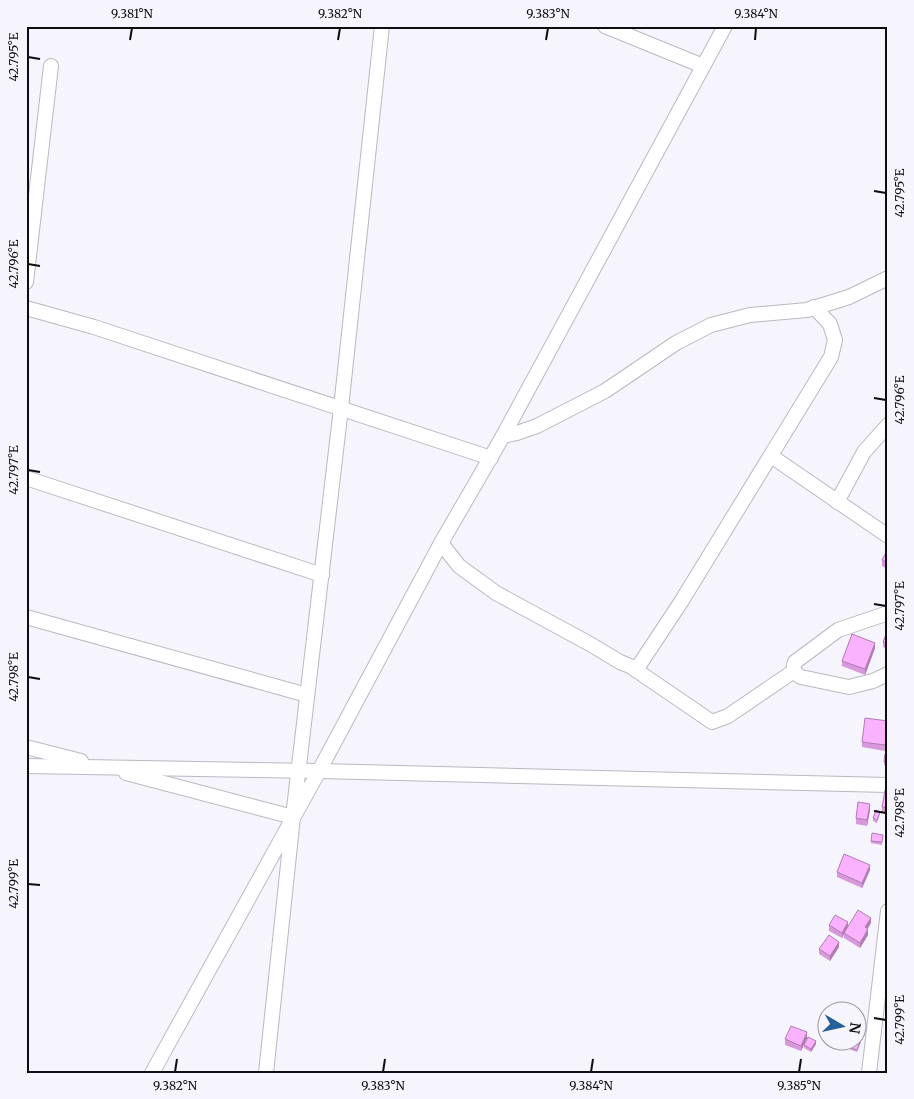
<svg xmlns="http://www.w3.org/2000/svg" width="914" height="1099" viewBox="0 0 914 1099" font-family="Merriweather,serif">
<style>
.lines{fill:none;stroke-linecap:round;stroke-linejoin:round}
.minor-casing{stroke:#bbb8c1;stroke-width:16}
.minor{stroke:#fff;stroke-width:14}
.wall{fill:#d799db}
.shaded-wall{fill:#af7db2}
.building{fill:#fab2ff;stroke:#af7db2}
.ticks{fill:none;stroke:#0e0d10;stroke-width:2}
.neatline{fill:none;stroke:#0e0d10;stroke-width:2}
.ticks-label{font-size:12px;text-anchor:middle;fill:#0e0d10}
</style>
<rect width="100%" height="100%" fill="#f6f4fd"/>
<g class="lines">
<defs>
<g id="minor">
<polyline points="605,26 703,66"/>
<polyline points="26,282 51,66"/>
<polyline points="26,308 94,327 491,458"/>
<polyline points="503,436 517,433 537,426 605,391 676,343 711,325 750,315 807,310 849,297 888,278"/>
<polyline points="771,456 888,536"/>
<polyline points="26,478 322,575"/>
<polyline points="837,502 864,452 888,425"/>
<polyline points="441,543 459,566 496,593 590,644 620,662 630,666 712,722 728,716 794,671"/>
<path d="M888,613L838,630L795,662C792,669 794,673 801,677L849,687L873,681L888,674"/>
<polyline points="26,617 307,695"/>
<polyline points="636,670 681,602 831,357 835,340 830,324 814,307"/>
<polyline points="26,747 81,761"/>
<polyline points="26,766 319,771 888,785"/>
<polyline points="126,773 293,817"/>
<polyline points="152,1073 319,771 441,543 503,436 725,26"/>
<polyline points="266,1073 293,817 341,408 382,26"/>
<polyline points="869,1073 888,911"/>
</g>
</defs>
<use href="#minor" class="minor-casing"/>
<use href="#minor" class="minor"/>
</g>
<g class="wall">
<polygon points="888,549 888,569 882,566 882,560"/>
<polygon points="888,629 888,649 883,647 883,642"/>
<polygon points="875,648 865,675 842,666 842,661"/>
<polygon points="888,721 885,751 862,747 862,742"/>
<polygon points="885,754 888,755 888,765 884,765"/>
<polygon points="888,790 888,814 882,812 882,807"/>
<polygon points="870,810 867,826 856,824 856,818"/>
<polygon points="880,814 877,823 873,821 873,818"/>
<polygon points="883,837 882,845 871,843 871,841"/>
<polygon points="870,870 862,888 837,877 837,872"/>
<polygon points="871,923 867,929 868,935 860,948 844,938 844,935 842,938 829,931 829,925 848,927"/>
<polygon points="839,947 830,961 819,954 819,949"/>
<polygon points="807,1038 801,1051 785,1045 785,1039"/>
<polygon points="861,1042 857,1052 844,1047 844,1045"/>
<polygon points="816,1044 811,1052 804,1048 804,1045"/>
</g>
<g class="shaded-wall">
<polygon points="875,643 875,648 865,675 865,669"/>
<polygon points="870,804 870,810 867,826 867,820"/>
<polygon points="870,865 870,870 862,888 862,883"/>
<polygon points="871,918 871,923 865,933 865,927"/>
<polygon points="848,922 848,928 844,933 842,938 842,933"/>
<polygon points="868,929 868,935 860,948 860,943"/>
<polygon points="839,942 839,947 830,961 830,956"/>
<polygon points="807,1032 807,1038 801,1051 801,1046"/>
<polygon points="816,1041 816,1044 811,1052 811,1049"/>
</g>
<g class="building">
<polygon points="888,549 888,563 882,560"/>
<polygon points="888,629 888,644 883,642"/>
<polygon points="852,634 875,643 865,669 842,661"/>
<polygon points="865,718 888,721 888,728 885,745 862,742"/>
<polygon points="885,754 888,755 888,763 884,762"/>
<polygon points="885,790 888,790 888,808 882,807"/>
<polygon points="858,802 870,804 867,820 856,818"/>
<polygon points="876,810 880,812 877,820 873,818"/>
<polygon points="872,833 883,835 882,842 871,841"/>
<polygon points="844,854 870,865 862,883 837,872"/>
<polygon points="858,910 871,918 865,927 868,929 860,943 844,933"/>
<polygon points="835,915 848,922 842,933 829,925"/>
<polygon points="829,935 839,942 830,956 819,949"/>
<polygon points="791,1026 807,1032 801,1046 785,1039"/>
<polygon points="808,1037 816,1041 811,1049 804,1045"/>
<polygon points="856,1037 861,1039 857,1050 844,1045 846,1042 856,1042"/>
</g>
<path class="ticks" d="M130,40L132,28M338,40L340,28M546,40L548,28M755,40L756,28M28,57L40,59M874,191L886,193M28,264L40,266M874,398L886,400M28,470L40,472M874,604L886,606M28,677L40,679M874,811L886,813M28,884L40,885M874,1018L886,1020M175,1072L177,1059M383,1072L385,1059M591,1072L593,1059M799,1072L801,1059"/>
<rect width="914" height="1099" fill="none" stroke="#f6f4fd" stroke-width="55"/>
<g transform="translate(842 1026) rotate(99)"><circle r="24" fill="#f6f4fd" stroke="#99989e"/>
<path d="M0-4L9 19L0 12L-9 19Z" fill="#246097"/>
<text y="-8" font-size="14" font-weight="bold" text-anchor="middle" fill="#0e0d10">N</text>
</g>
<rect x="28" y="28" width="858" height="1044" class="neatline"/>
<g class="ticks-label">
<text x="132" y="18">9.381°N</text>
<text x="340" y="18">9.382°N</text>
<text x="548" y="18">9.383°N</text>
<text x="756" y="18">9.384°N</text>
<text transform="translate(14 57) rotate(-90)" y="4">42.795°E</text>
<text transform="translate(900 193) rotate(-90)" y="4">42.795°E</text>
<text transform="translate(14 264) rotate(-90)" y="4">42.796°E</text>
<text transform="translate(900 400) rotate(-90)" y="4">42.796°E</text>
<text transform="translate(14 470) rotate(-90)" y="4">42.797°E</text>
<text transform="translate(900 606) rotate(-90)" y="4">42.797°E</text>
<text transform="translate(14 677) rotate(-90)" y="4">42.798°E</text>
<text transform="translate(900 813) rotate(-90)" y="4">42.798°E</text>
<text transform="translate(14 884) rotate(-90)" y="4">42.799°E</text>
<text transform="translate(900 1020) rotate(-90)" y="4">42.799°E</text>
<text x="175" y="1090">9.382°N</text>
<text x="383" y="1090">9.383°N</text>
<text x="591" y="1090">9.384°N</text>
<text x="799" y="1090">9.385°N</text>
</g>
</svg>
